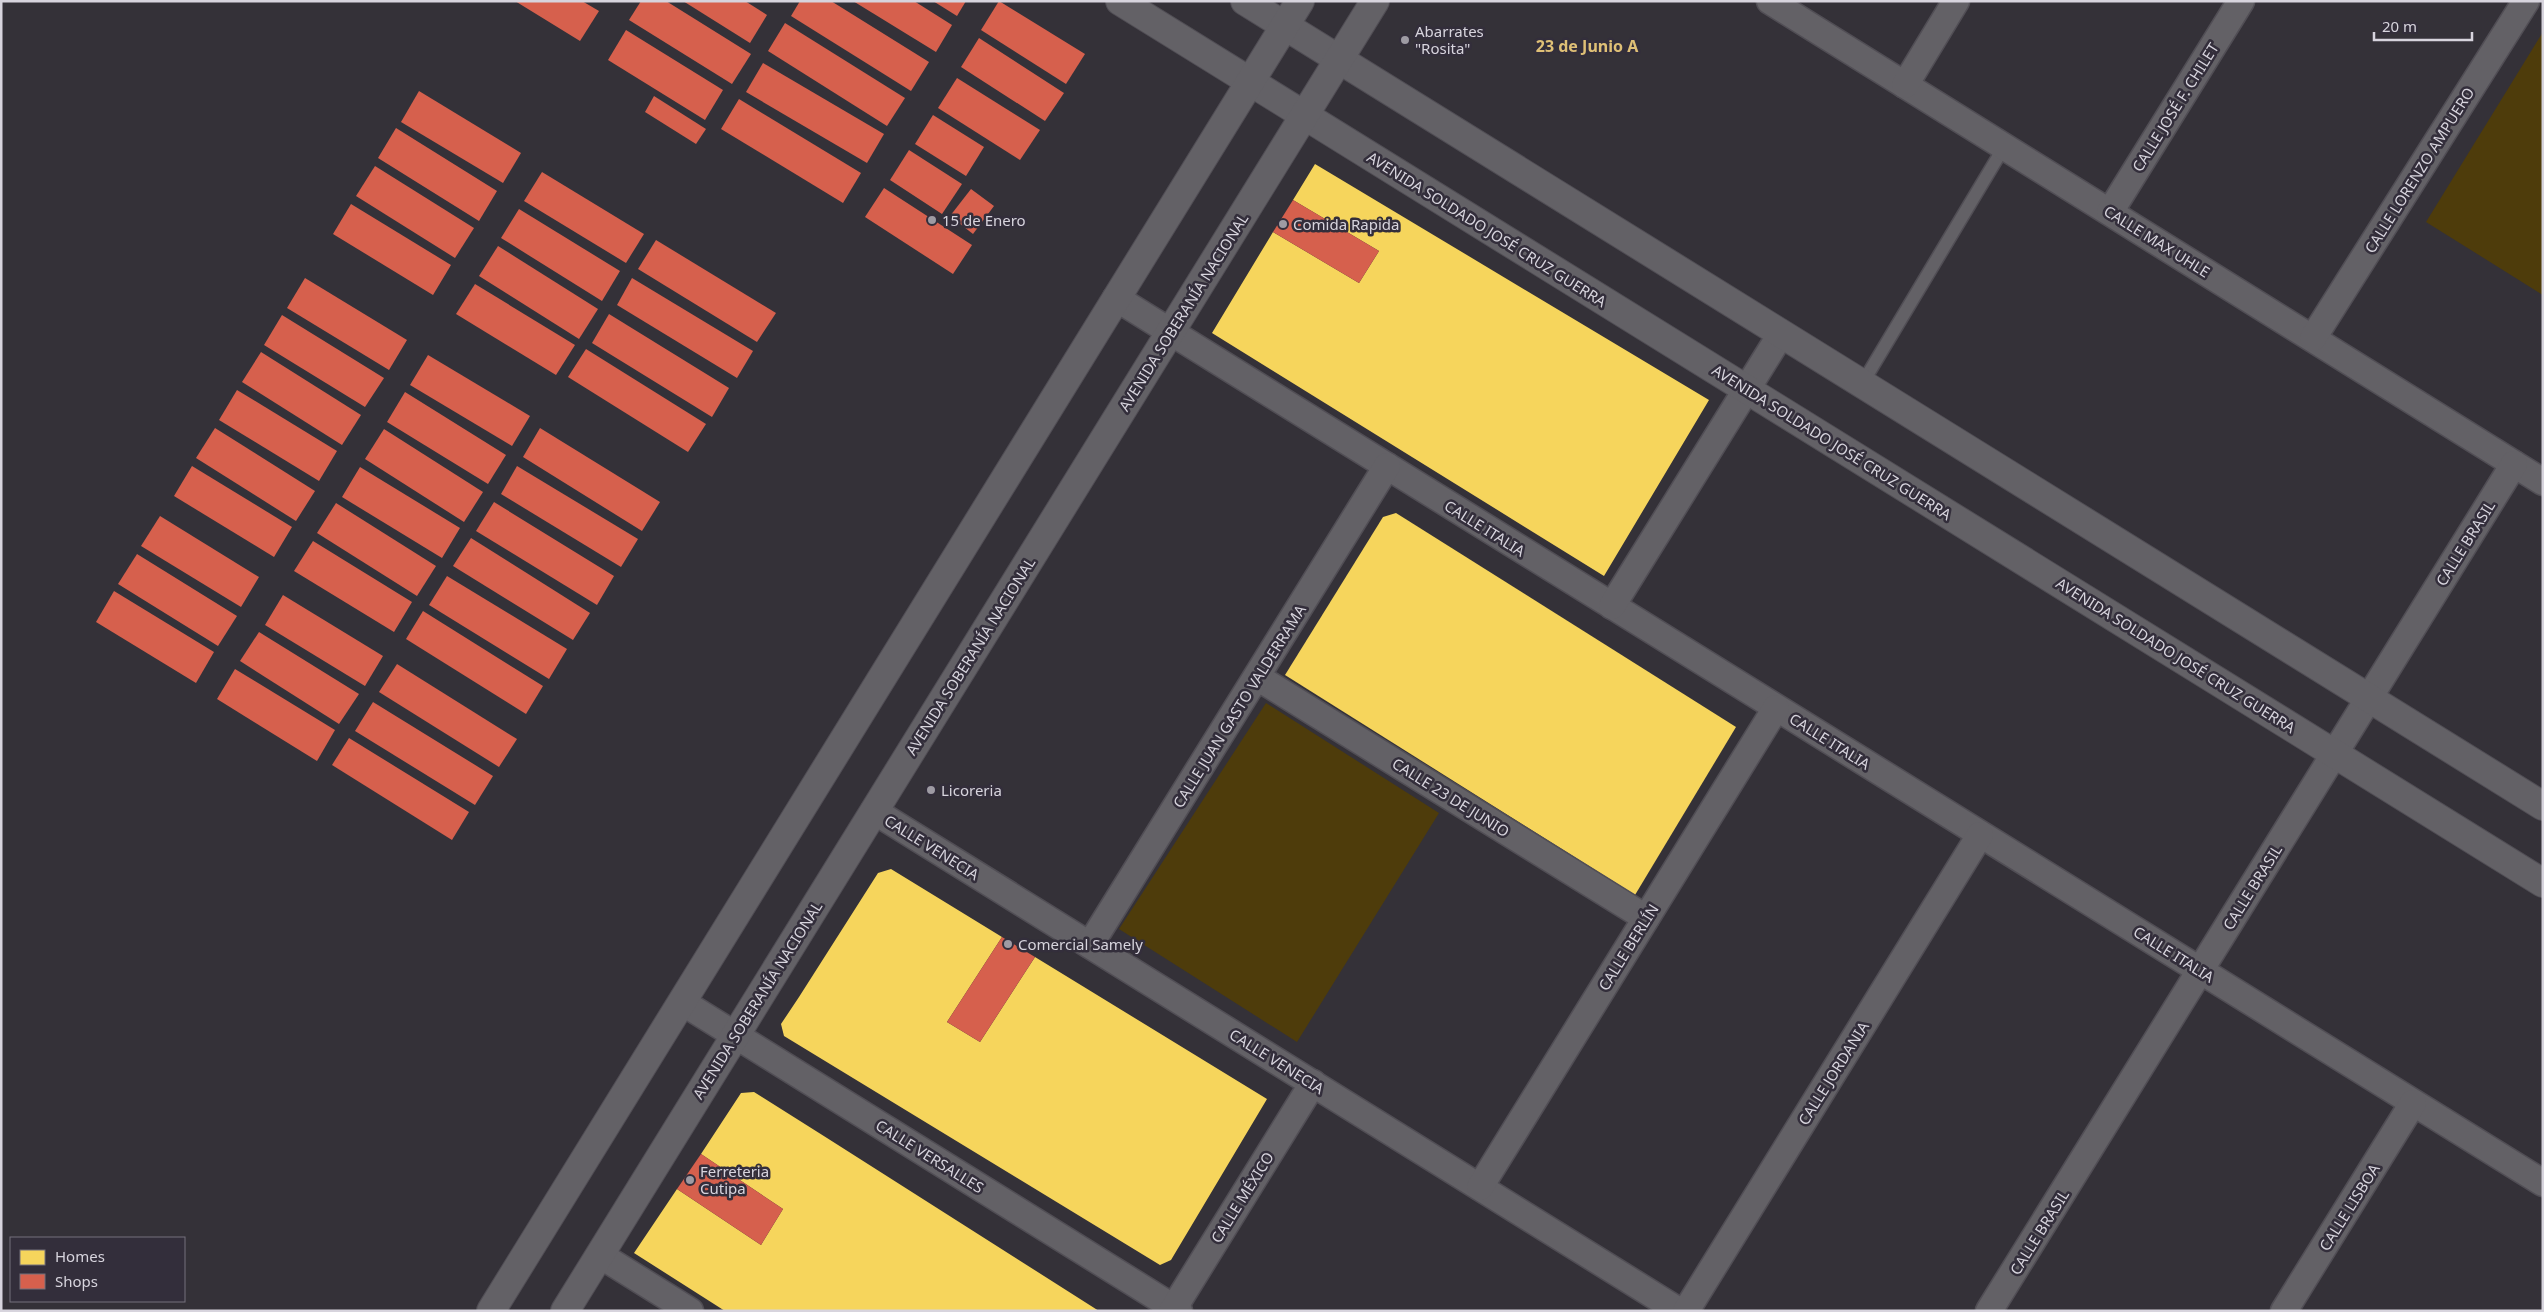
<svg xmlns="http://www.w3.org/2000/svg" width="2544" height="1312" viewBox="0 0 2544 1312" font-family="'Noto Sans',sans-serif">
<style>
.green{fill:#4e3c0b}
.homes{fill:#f6d55c}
.shops{fill:#d6604d}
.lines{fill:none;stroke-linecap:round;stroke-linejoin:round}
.lane-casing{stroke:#514e55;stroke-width:15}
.street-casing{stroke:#514e55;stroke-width:29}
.secondary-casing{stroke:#514e55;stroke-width:30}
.lane{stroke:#636166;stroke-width:12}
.street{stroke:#636166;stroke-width:26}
.secondary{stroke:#636166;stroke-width:28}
.poi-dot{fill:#9e9ba3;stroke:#332e3b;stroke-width:2}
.labels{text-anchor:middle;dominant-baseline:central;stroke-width:5;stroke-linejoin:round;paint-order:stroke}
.poi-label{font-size:15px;fill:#d7d4dd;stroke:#332e3b;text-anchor:start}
.street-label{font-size:15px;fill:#d7d4dd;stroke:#332e3b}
.neighbourhood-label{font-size:16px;font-weight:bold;fill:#dfc076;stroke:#332e3b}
</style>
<rect width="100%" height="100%" fill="#343138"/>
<g class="green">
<polygon points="2543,32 2543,295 2426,222"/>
<polygon points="1266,703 1439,813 1297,1042 1119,929"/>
</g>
<g class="homes">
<polygon points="1315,164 1709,400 1604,576 1212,333 1273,232 1359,283 1379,251 1293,200"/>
<polygon points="1396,513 1736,727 1635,895 1285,675 1383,517"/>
<polygon points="891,869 1002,937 947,1022 980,1042 1035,957 1267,1099 1171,1260 1160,1265 784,1036 781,1024 799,997 878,873"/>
<polygon points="754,1092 827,1138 1099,1311 725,1311 634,1253 677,1189 761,1245 783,1209 701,1154 741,1093"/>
</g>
<g class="shops">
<polygon points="515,1 582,1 599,11 580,41"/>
<polygon points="641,1 666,1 751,54 732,84 629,20"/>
<polygon points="683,1 745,1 767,15 750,43"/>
<polygon points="800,1 831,1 929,62 911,91 791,16"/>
<polygon points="853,1 914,1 952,25 936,52"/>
<polygon points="933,1 966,1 957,16"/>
<polygon points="999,1 1085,54 1066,84 981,30"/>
<polygon points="785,23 905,98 887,126 768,51"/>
<polygon points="626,30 723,90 705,120 608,60"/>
<polygon points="979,38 1064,93 1045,121 961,67"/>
<polygon points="763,63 884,134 867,163 746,92"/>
<polygon points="957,78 1040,130 1020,160 938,108"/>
<polygon points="419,91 521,153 503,183 401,122"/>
<polygon points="654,96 706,129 696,144 645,112"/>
<polygon points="739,99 861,173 843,203 721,129"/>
<polygon points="933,115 984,147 966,176 915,144"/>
<polygon points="396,128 497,191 479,221 378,158"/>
<polygon points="909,150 962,184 942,214 890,180"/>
<polygon points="375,166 474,228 455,258 356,196"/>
<polygon points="542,172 644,234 626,263 524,201"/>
<polygon points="884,188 972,245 953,274 865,217"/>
<polygon points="971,189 994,206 973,234 950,216"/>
<polygon points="1293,200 1379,251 1359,283 1273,232"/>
<polygon points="351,204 451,265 433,295 333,234"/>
<polygon points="519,209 620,271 602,301 501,238"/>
<polygon points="656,240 776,313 757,342 638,269"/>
<polygon points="498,246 598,309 579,339 479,276"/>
<polygon points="305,278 407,340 389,370 287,308"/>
<polygon points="632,278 753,351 737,378 617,305"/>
<polygon points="475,284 575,345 556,375 456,314"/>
<polygon points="609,314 729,388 712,417 592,343"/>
<polygon points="282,315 384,378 365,407 264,345"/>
<polygon points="586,349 706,424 688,452 568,377"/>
<polygon points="261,352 361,415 342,445 242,382"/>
<polygon points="428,355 530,416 512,446 410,385"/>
<polygon points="237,390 337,451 319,481 219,420"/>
<polygon points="405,392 506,455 488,484 387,422"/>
<polygon points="215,428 315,491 296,521 196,458"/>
<polygon points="540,428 660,502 642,531 523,457"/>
<polygon points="384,429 483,492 464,522 365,459"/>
<polygon points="192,466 292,527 274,557 174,496"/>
<polygon points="517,466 638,539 621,567 501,494"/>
<polygon points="360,467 460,528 442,558 342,497"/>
<polygon points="494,502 614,576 597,605 476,531"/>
<polygon points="336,503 436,566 417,596 317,533"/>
<polygon points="160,516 259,577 241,607 141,546"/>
<polygon points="471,538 590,613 573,640 453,566"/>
<polygon points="313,541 412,602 394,632 294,571"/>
<polygon points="137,554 237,616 218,646 118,584"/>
<polygon points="447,576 567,649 549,679 429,605"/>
<polygon points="114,591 214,652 196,683 96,622"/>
<polygon points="283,595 383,656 365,686 265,625"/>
<polygon points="423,611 543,686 526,714 406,639"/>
<polygon points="259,632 359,694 339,724 240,661"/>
<polygon points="397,664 517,739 499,767 379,692"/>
<polygon points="235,669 335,730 317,761 217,699"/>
<polygon points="373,702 493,776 475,805 355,731"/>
<polygon points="349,738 469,812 452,840 332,765"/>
<polygon points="1002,937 1035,957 980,1042 947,1022"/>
<polygon points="701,1154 783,1209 761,1245 677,1189"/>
</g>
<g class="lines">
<defs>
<polyline id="lane" points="1862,384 2004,147"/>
<g id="street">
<polyline points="1770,1 2543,482"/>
<polyline points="1905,85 1956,1"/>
<polyline points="2110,212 2241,1"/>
<polyline points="1116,298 2543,1183"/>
<polyline points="2313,338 2526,1"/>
<polyline points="1612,606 1781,334"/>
<polyline points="1257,677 1646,918"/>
<polyline points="874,811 1679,1311"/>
<polyline points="1090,945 1387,466"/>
<polyline points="682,1002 1179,1311"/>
<polyline points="1480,1187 1776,708"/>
<polyline points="600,1255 690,1311"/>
<polyline points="1172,1311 1313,1083"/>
<polyline points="1686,1311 1980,835"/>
<polyline points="1989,1311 2514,464"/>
<polyline points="2284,1311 2413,1103"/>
</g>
<g id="secondary">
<polyline points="1120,1 2543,883"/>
<polyline points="1245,1 2543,806"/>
<polyline points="491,1311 1300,1"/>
<polyline points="565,1311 1375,1"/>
</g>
</defs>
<use href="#lane" class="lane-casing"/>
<use href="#street" class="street-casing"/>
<use href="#secondary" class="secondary-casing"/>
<use href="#lane" class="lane"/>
<use href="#street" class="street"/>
<use href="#secondary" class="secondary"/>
</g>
<g class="poi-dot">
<circle cx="1405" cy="40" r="5"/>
<circle cx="932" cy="220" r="5"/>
<circle cx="1283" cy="224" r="5"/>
<circle cx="931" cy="790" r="5"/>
<circle cx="1008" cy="944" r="5"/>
<circle cx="690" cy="1180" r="5"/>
</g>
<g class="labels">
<g class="poi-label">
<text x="1415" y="31">Abarrates<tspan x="1415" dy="17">"Rosita"</tspan></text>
<text x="942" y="220">15 de Enero</text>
<text x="1293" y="224">Comida Rapida</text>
<text x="941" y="790">Licoreria</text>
<text x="1018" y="944">Comercial Samely</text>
<text x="700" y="1171">Ferreteria<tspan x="700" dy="17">Cutipa</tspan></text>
</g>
<g class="street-label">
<text transform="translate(2175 107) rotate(-58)">CALLE JOSÉ F. CHILET</text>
<text transform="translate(2419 170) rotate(-58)">CALLE LORENZO AMPUERO</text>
<text transform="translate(1487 229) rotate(32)">AVENIDA SOLDADO JOSÉ CRUZ GUERRA</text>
<text transform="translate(2157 241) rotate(32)">CALLE MAX UHLE</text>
<text transform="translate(1183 312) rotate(-58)">AVENIDA SOBERANÍA NACIONAL</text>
<text transform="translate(1832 442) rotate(32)">AVENIDA SOLDADO JOSÉ CRUZ GUERRA</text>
<text transform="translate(1485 528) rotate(32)">CALLE ITALIA</text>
<text transform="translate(2465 543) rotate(-58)">CALLE BRASIL</text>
<text transform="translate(2176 655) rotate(32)">AVENIDA SOLDADO JOSÉ CRUZ GUERRA</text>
<text transform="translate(970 656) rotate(-58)">AVENIDA SOBERANÍA NACIONAL</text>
<text transform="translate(1239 706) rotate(-58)">CALLE JUAN GASTO VALDERRAMA</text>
<text transform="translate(1830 741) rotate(32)">CALLE ITALIA</text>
<text transform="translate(1451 797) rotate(32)">CALLE 23 DE JUNIO</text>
<text transform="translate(932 847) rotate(32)">CALLE VENECIA</text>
<text transform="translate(2252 887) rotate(-58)">CALLE BRASIL</text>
<text transform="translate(1628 947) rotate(-58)">CALLE BERLÍN</text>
<text transform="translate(2174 954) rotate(32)">CALLE ITALIA</text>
<text transform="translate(757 1000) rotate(-58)">AVENIDA SOBERANÍA NACIONAL</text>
<text transform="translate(1277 1061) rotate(32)">CALLE VENECIA</text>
<text transform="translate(1833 1073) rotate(-58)">CALLE JORDANIA</text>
<text transform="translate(930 1156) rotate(32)">CALLE VERSALLES</text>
<text transform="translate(1242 1197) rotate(-58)">CALLE MÉXICO</text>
<text transform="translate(2349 1207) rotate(-58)">CALLE LISBOA</text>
<text transform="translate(2039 1232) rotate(-58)">CALLE BRASIL</text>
</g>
<g class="neighbourhood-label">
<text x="1587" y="46">23 de Junio A</text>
</g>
</g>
<rect width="2544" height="1312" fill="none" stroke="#d7d4dd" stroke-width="5"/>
<rect x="10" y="1237" width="175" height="65" fill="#332e3b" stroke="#75707c"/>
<rect x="20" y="1250" width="25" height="15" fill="#f6d55c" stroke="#75707c"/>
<text x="55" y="1262" font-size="15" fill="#d7d4dd">Homes</text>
<rect x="20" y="1274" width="25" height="15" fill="#d6604d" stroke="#75707c"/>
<text x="55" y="1287" font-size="15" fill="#d7d4dd">Shops</text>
<path d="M2374 32v8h98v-8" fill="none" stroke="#d7d4dd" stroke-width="2.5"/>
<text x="2382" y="32" font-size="15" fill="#d7d4dd" stroke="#332e3b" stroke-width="4" paint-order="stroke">20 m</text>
</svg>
